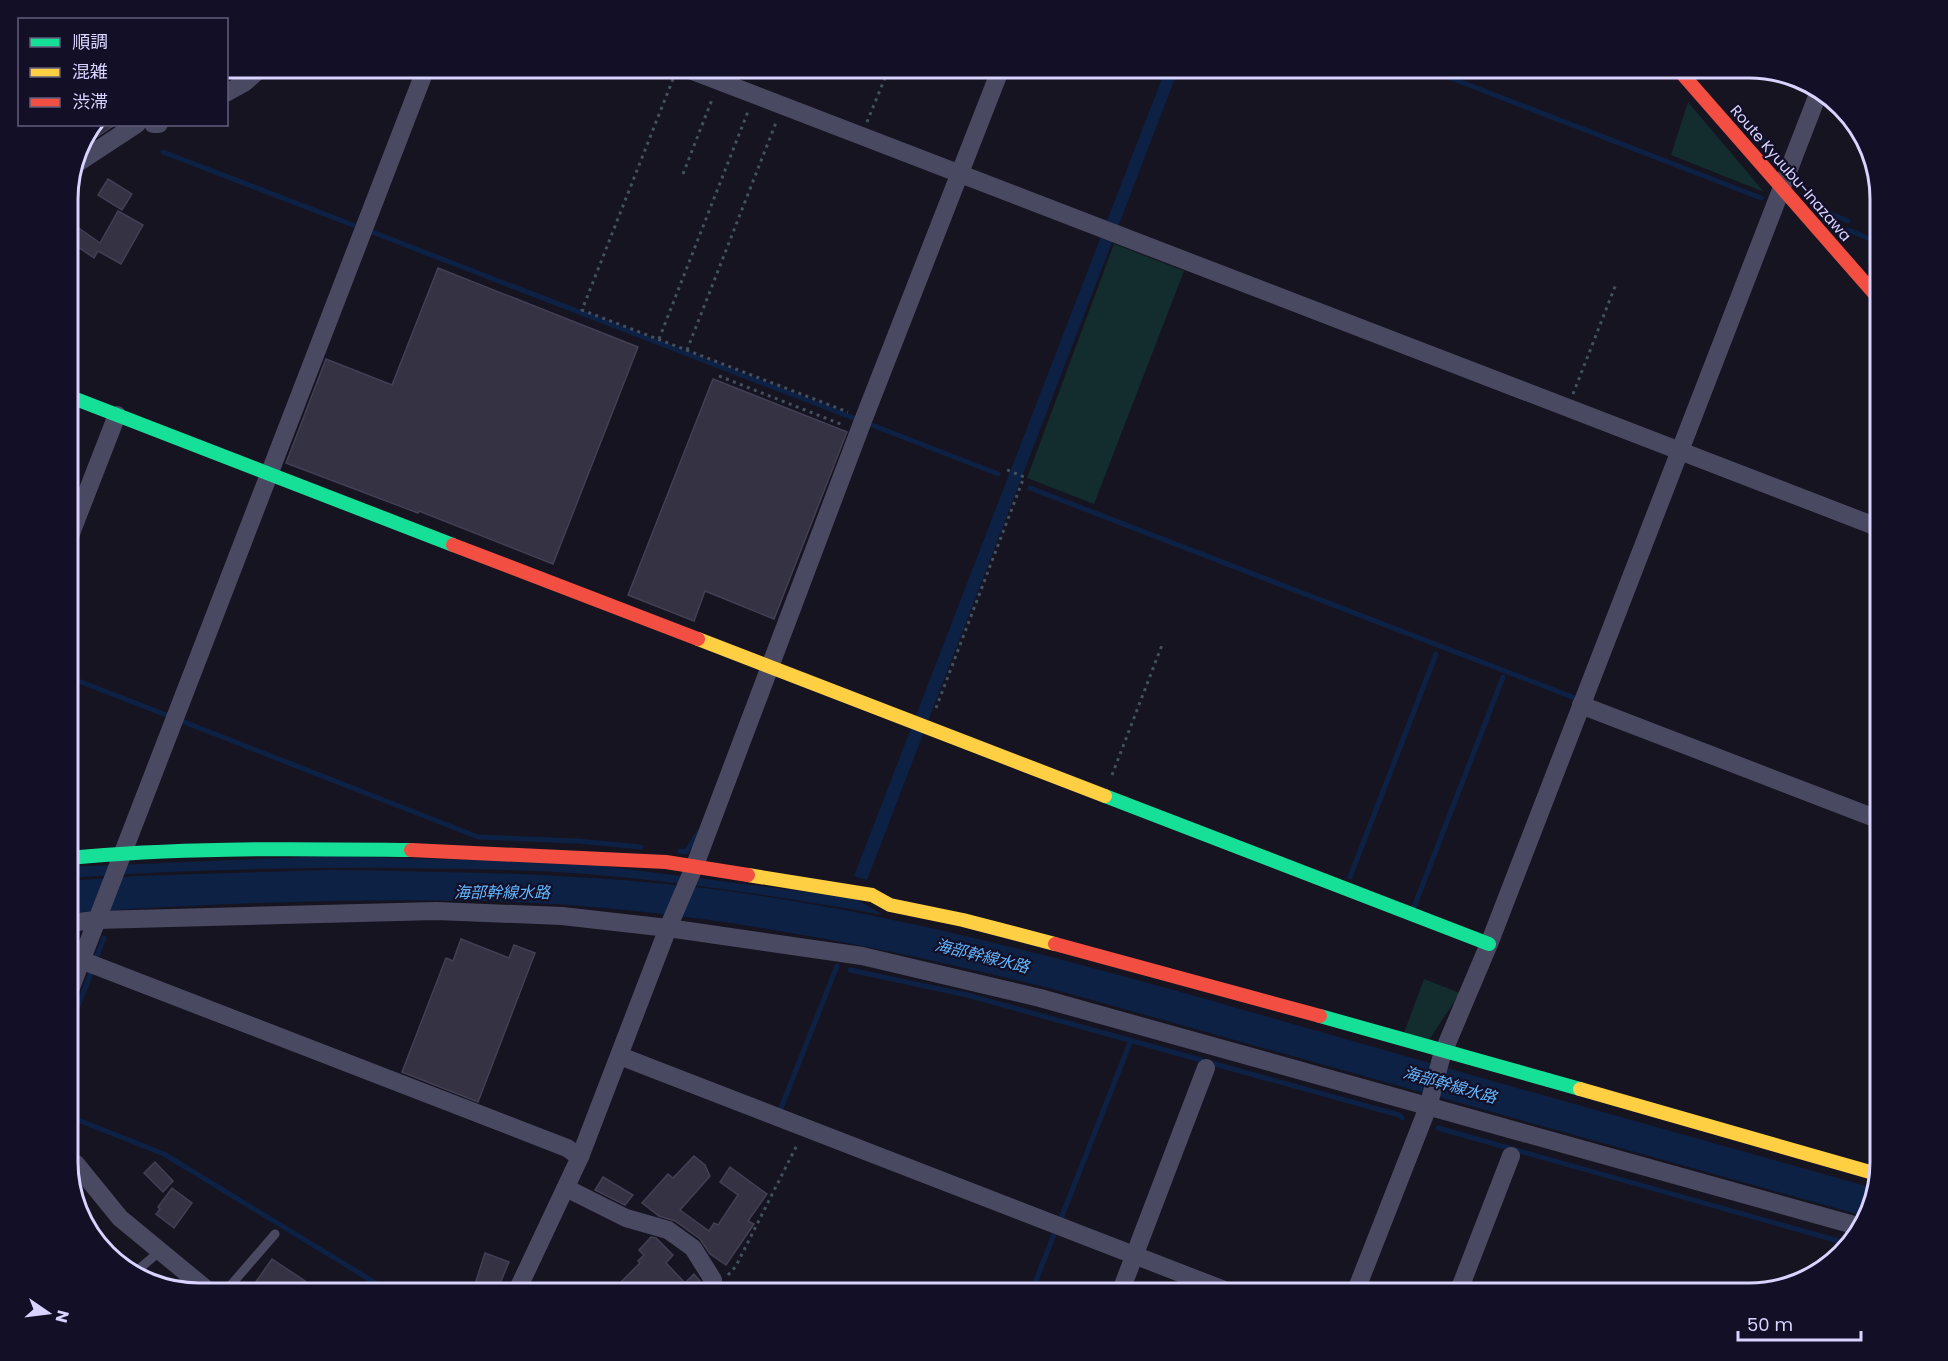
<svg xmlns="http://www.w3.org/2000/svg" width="1948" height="1361" viewBox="0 0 1948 1361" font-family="Poppins,'Noto Sans JP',sans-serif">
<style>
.green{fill:#132c2d}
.water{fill:#0d2144}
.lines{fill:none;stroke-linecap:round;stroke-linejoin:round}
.stream{stroke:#0d2144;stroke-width:5}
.building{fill:#343243;stroke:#433f54;stroke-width:1.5}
.path{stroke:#44505f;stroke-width:3;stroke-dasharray:3 4.5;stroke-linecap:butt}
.lane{stroke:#4a4962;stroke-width:9}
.street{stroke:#4a4962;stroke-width:18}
.fast{stroke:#16e098;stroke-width:14}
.slow{stroke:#ffcf43;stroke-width:14}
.jam{stroke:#f24e42;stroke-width:14}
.labels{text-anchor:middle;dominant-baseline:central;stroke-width:4.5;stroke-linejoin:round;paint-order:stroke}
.street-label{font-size:15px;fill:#d9d4ff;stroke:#130f26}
.water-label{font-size:16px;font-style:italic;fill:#62b6ff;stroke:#130f26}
.rim{fill:none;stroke:#d9d4ff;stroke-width:3}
</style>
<rect width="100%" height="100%" fill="#161421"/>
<g class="green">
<polygon points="1688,102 1764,192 1671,155"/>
<polygon points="1114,244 1184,271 1094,504 1027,478"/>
<polygon points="1424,979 1460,993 1429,1040 1404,1033"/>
</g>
<g class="water">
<polygon points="1166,68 1179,68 867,880 854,876"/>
<path d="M325,856L579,863L855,898L883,915C784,897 686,882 586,874C524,869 461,869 399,868C289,867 178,870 68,878V867Z"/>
<path d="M329,870C480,872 631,874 781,899C965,929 1143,981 1321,1032C1505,1085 1689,1136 1873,1188L1864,1216L1049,988C864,942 672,905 480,901C343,898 205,904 68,913V881L136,876Z"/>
</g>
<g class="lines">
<g class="stream">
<polyline points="1425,68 1761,198"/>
<polyline points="1740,113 1782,162"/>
<polyline points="163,152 353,225"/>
<polyline points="1797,179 1824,211 1848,221"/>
<polyline points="1848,230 1880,243"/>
<polyline points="372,232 856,419"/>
<polyline points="872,425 998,474"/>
<polyline points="1030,488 1575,698"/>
<polyline points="68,677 169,716"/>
<polyline points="184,722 478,837 578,841 641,847"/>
<polyline points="680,851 686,852 699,832"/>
<polyline points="1350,877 1436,654"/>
<polyline points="1414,907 1503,677"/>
<polyline points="96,958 104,938"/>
<polyline points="850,970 967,995 1201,1060"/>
<polyline points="68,1031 91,973"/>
<polyline points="1215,1064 1399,1115 1402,1118"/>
<polyline points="781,1108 837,966"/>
<polyline points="68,1116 164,1154 392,1293"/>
<polyline points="1438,1128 1849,1244"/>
<polyline points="1062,1216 1131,1040"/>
<polyline points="1031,1293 1055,1232"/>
</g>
</g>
<g class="building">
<polygon points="93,124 116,124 77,150 78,148"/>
<polygon points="108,179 132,194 122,210 98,195"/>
<polygon points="118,211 143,225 121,264 98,251 94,258 68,240 76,226 100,243"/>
<polygon points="438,268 638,347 553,564 419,511 418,513 286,463 326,359 392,385"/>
<polygon points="713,379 847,432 774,619 705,591 694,621 628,595"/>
<polygon points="461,939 509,958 514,945 535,953 478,1102 402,1072 446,958 453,961"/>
<polygon points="694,1156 705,1165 710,1176 680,1210 709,1231 714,1223 718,1225 738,1195 720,1182 730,1167 767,1194 748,1221 754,1224 726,1265 710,1254 700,1239 675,1221 659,1216 642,1203 668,1174 673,1178"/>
<polygon points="155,1162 173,1181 163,1192 144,1173"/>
<polygon points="603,1177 633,1195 625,1205 595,1190"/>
<polygon points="172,1188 192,1203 174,1228 156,1214 160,1209 158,1207"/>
<polygon points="651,1237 656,1238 673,1255 666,1263 685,1283 694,1274 700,1281 700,1288 696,1293 610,1293 640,1263 638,1261 644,1255 639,1250"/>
<polygon points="485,1253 509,1262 496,1293 472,1293"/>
<polygon points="272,1259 323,1293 248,1293"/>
</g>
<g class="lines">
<g class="path">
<polyline points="673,79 582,310 848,412"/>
<polyline points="867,122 889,68"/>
<polyline points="683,174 713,97"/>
<polyline points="659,339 749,109"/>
<polyline points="687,350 777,120"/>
<polyline points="719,376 843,425"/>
<polyline points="1573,394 1616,284"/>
<polyline points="936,708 1024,477 1005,469"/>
<polyline points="1112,775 1162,645"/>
<polyline points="728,1275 736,1266 798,1143"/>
</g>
<g class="lane">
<polyline points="133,1274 159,1252"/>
<polyline points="224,1293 275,1234"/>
</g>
<g class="street">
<polyline points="685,68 1880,528"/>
<polyline points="226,93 244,83 261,68"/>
<polyline points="153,124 159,124"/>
<polyline points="73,166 137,124"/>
<polyline points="68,541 117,415"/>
<polyline points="1581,705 1880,820"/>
<polyline points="68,923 96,920 436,911 562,916 668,928 862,956 1040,998 1861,1227"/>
<polyline points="81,960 567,1148 580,1157"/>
<polyline points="68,995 426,68"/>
<polyline points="620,1056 1232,1293"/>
<polyline points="68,1161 76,1164 120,1218 211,1293"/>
<polyline points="566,1188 626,1218 668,1230 693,1248 713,1280 710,1293"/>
<polyline points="516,1293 580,1157 668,928 695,865 864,418 1001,68"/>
<polyline points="1120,1293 1206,1068"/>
<polyline points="1355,1293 1428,1107 1442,1055 1489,944 1820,89"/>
<polyline points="1458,1293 1511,1156"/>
</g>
<g class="fast">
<polyline points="68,396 453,545"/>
<polyline points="1105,796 1489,944"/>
<path d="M68,858C182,847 297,849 411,850"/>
<polyline points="1320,1016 1580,1089"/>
</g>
<g class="slow">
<polyline points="698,639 1105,796"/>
<polyline points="748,875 872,895 890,905 963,920 1055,944"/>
<polyline points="1580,1089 1877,1174"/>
</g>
<g class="jam">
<polyline points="1677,68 1880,300"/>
<polyline points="453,545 698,639"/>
<polyline points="411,850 666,862 748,875"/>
<polyline points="1055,944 1320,1016"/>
</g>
</g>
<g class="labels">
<g class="street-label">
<text transform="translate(1791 173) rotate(49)">Route Kyuubu-Inazawa</text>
</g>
<g class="water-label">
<text x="502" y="892">海部幹線水路</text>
<text transform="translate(982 956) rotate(14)">海部幹線水路</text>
<text transform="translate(1450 1085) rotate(16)">海部幹線水路</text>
</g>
</g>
<path d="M0 0H1948V1361H0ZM199 78H1749A121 121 0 0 1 1870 199V1162A121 121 0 0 1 1749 1283H199A121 121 0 0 1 78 1162V199A121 121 0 0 1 199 78Z" fill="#130f26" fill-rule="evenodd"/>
<path class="rim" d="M199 78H1749A121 121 0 0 1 1870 199V1162A121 121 0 0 1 1749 1283H199A121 121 0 0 1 78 1162V199A121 121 0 0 1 199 78Z"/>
<rect x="18" y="18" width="210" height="108" fill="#130f26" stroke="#625e7d" stroke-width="1.5"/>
<rect x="30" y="38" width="30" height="9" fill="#16e098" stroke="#625e7d" stroke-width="1.5"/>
<text x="72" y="48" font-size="18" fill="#d9d4ff">順調</text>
<rect x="30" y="68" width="30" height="9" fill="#ffcf43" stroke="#625e7d" stroke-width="1.5"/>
<text x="72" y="78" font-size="18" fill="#d9d4ff">混雑</text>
<rect x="30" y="98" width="30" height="9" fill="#f24e42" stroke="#625e7d" stroke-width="1.5"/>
<text x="72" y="108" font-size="18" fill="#d9d4ff">渋滞</text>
<g transform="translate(48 1313) rotate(104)" stroke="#130f26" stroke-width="4.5" paint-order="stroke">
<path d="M0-4.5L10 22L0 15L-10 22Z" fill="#d9d4ff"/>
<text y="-9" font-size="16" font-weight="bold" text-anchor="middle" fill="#d9d4ff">N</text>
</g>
<path d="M1738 1331v9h123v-9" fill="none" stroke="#d9d4ff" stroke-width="3"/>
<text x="1747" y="1331" font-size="18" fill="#d9d4ff" stroke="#130f26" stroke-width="4.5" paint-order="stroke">50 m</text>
</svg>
